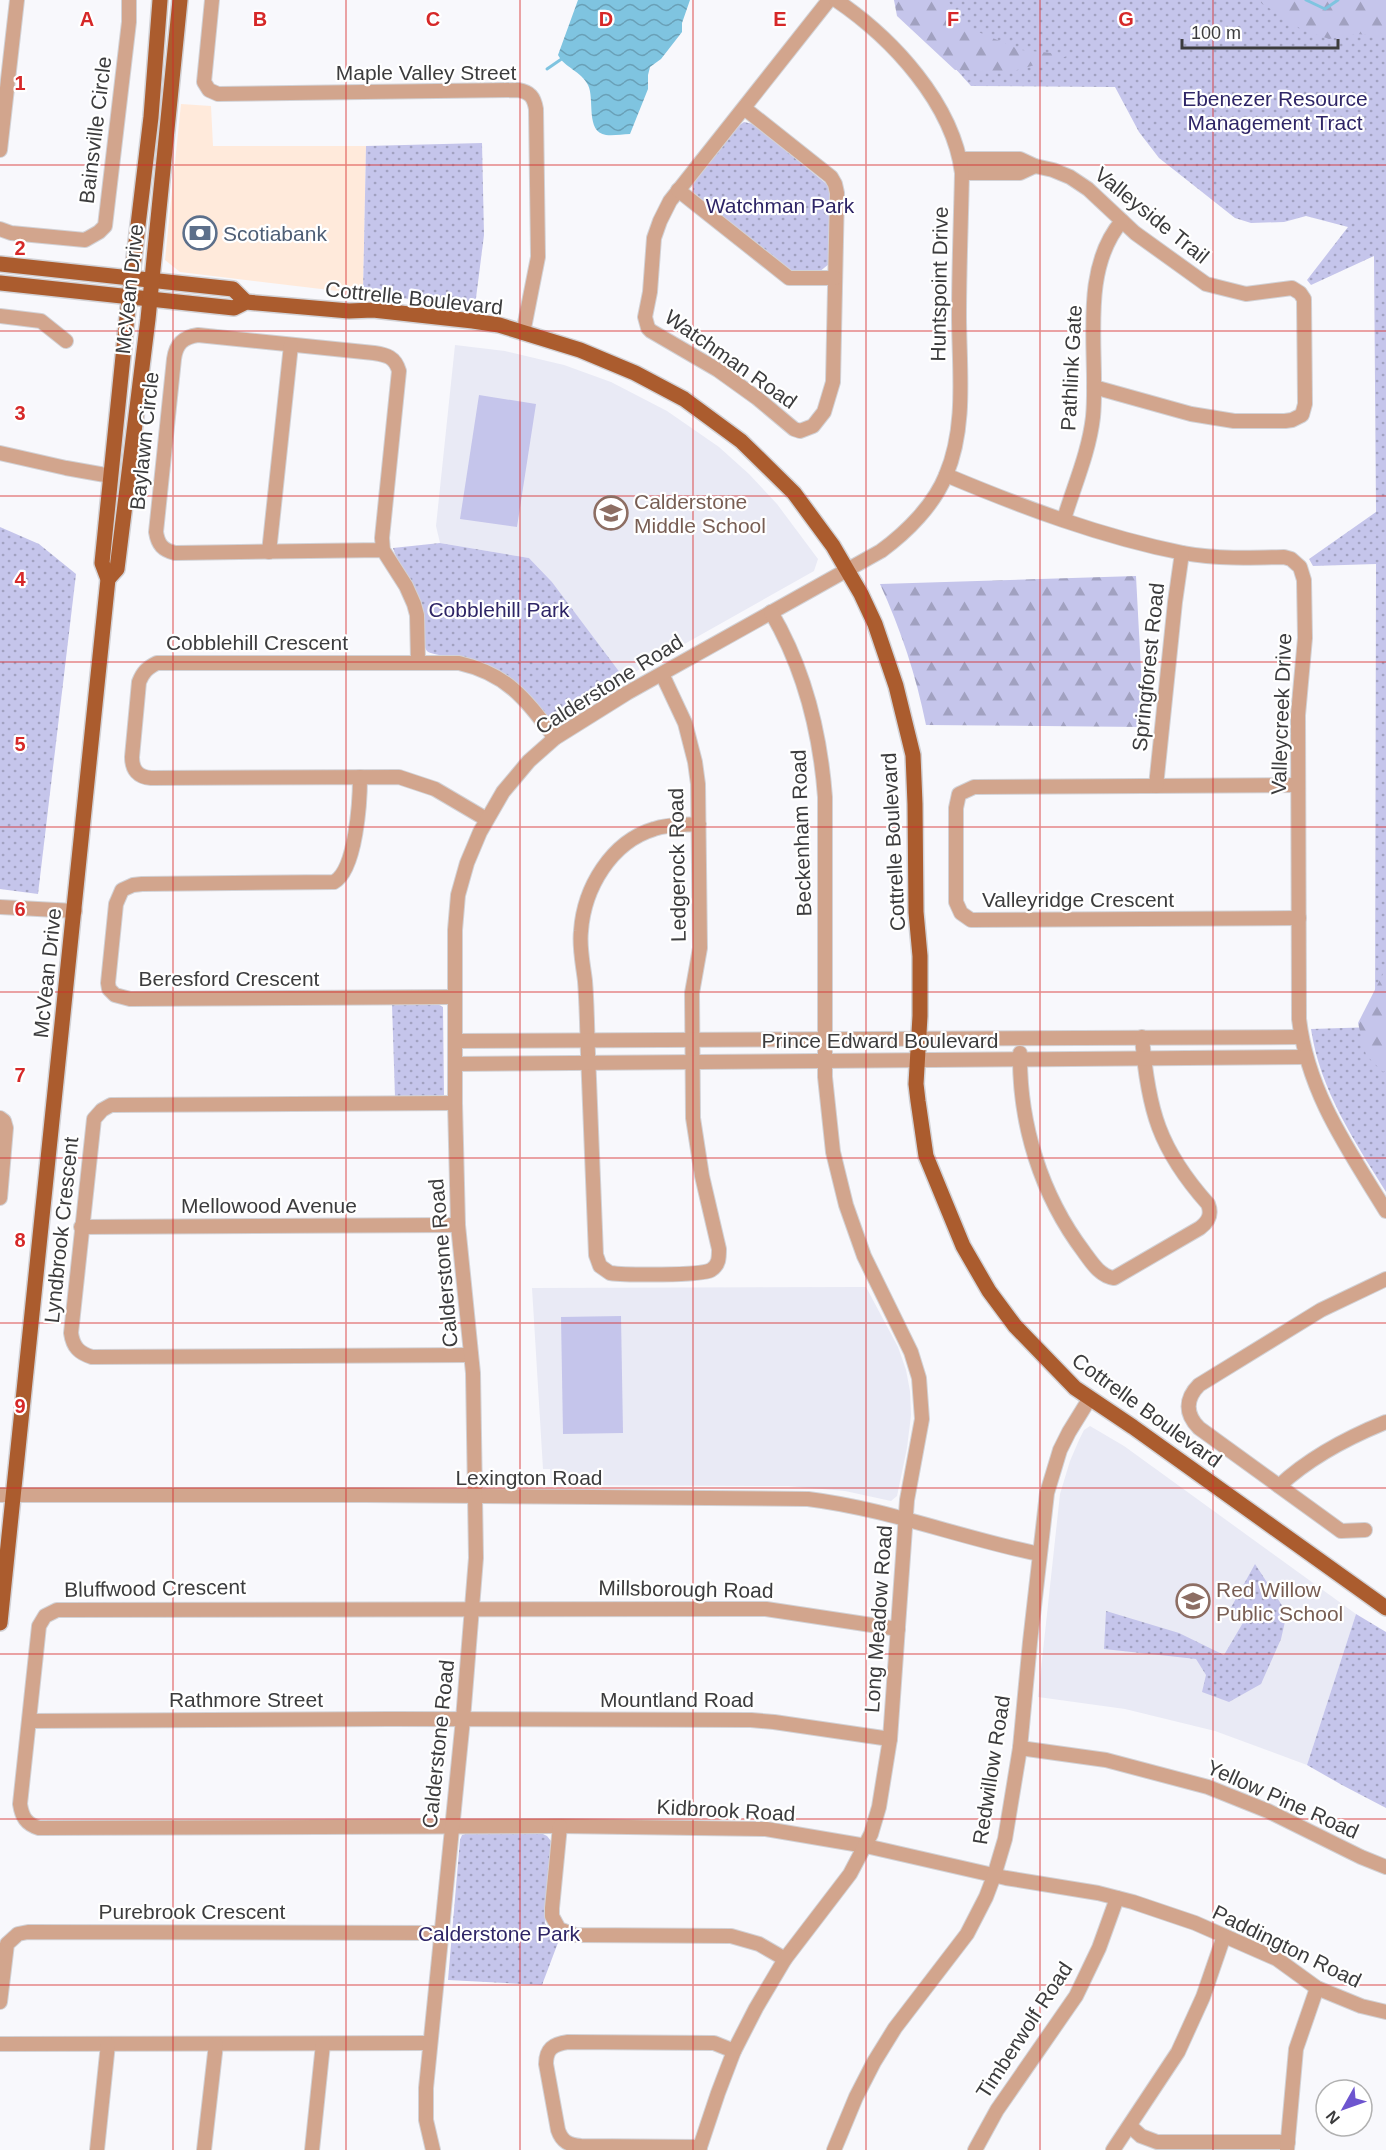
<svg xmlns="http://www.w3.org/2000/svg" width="1386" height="2150" viewBox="0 0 1386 2150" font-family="Arial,sans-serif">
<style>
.commercial{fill:#ffeadb}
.built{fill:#e9eaf5}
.green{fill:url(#green-dots)}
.forest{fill:url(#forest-firs)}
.pitch{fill:#c5c5eb}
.water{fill:url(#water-waves)}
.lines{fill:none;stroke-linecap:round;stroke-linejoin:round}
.stream{stroke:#7fc4e0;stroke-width:3}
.minor-casing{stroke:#d2d2d6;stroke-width:16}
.major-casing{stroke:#d2d2d6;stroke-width:18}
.minor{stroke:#d2a58d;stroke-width:14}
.major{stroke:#ab5c2e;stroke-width:15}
.grid{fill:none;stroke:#d62828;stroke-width:1.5;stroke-opacity:0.55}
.labels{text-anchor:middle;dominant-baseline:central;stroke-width:4.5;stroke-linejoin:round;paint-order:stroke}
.street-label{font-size:21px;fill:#3c3c3d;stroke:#fff}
.park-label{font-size:21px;fill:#2e2566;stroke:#fff}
.service-label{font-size:21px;fill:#4e5e75;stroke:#fff;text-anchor:start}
.education-label{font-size:21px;fill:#785e54;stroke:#fff;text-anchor:start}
.grid-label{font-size:20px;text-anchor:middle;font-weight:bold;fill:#d62828;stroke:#fff;stroke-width:4.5;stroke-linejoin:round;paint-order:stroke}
</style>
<defs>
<pattern id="green-dots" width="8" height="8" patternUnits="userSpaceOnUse" patternTransform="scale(1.5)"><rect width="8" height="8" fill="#c5c5eb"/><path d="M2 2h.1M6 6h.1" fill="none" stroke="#a1a1c0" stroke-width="1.8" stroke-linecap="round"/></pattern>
<pattern id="forest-firs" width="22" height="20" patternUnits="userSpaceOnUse" patternTransform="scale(1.5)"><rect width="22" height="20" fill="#c5c5eb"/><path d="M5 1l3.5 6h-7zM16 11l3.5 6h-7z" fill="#a1a1c0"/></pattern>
<pattern id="water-waves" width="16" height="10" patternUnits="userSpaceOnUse" patternTransform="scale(1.5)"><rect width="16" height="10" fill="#7fc4e0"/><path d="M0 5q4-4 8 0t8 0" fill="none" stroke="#69a0b7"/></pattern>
</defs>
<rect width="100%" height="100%" fill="#f8f8fc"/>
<polygon class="commercial" points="181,104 211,106 213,146 366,146 363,294 180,272 165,260"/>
<g class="built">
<polygon points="455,345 505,351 564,365 611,382 667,411 719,447 749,474 777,504 818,559 814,571 624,678 552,582 529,558 440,543 436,526"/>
<polygon points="866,1287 898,1347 906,1370 910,1391 911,1415 907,1448 897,1496 891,1501 845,1491 788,1486 551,1485 550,1469 543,1469 532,1288"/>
<polygon points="1090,1426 1124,1446 1356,1614 1307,1765 1215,1731 1125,1709 1038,1697 1060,1494 1070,1461 1079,1440 1084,1430"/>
</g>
<g class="green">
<path d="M894,0H1386V1192C1354,1140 1320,1090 1311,1029L1375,1027L1376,564L1313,566L1309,559L1376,512L1374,256L1311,285L1307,280L1348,227L1306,216L1284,222L1251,223L1235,218L1159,158L1139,132L1115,87L971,86Z"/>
<polygon points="744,122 753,124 829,186 829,264 819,272 789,271 693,192 693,182 737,127"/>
<polygon points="482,143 484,235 475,306 363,294 366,146"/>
<polygon points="0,527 39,544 76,574 38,894 0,889"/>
<path d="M440,543L529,558L552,582L624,678L555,724L550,721C531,696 512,673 481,662C470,658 431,656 427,651C421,644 425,620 423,610C418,586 400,571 393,548Z"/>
<polygon points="392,1004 439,1005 443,1007 444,1095 440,1097 395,1097"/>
<polygon points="1255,1564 1287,1613 1281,1639 1261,1684 1229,1702 1202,1692 1206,1675 1196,1659 1104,1649 1106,1611 1179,1633 1224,1655 1244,1621 1228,1613"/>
<polygon points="1356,1614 1386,1632 1386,1808 1342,1785 1307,1765"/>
<polygon points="469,1833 541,1833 547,1836 551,1841 545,1923 552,1935 559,1940 542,1985 448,1980 460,1840 462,1835"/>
</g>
<g class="forest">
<polygon points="894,0 947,0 969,28 1021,50 1071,55 1010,72 955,70 897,16"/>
<polygon points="1257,0 1386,0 1386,36 1356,34 1329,39 1301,29"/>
<path d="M1136,576L1143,708V727L926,725C916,675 901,630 880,584Z"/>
<polygon points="1386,968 1386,1070 1383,1072 1366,1055 1358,1023"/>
</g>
<g class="pitch">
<polygon points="479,395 536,404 517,527 460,519"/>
<polygon points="621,1316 623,1433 563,1434 561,1317"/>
</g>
<path class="water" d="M578,0H690L682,23V32L661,59L650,67L648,75V89L630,134C622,134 614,136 606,135C585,132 595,99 588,85C581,71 565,68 558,55Z"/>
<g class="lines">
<g class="stream">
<polyline points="1306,0 1325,9 1338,0"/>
<polyline points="547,69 563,58"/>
</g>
<defs>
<g id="minor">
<path d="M212,0L204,82L209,90L218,94L518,90C530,92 534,97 536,109L538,257L523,333"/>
<polyline points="744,108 831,177 835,184 837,193 833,382 824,412 813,426 800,431 794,429 757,398 718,370 651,331 648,328 645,317 650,292 654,238 660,221 670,201 829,0"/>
<polyline points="0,150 17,0"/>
<polyline points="960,159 1020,159 1035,166 1053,170 1070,177 1088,189 1135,233 1206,284 1246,294 1292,288 1300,293 1304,299 1305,404 1302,415 1292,420 1285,421 1234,421 1191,414 1094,387"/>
<polyline points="962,173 1020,173 1035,166"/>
<polyline points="678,190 789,278 835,278"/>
<polyline points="0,229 11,233 85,240 99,232 105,226 129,22 129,0"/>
<polyline points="0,316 41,321 66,341"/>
<polyline points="0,453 66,468 111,476"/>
<path d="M946,475C1022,507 1102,537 1183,553C1216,559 1250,558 1284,557L1291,559L1300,567L1304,580L1305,638L1298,715L1299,1019C1308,1093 1348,1149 1386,1211"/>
<path d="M1064,519C1074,486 1089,452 1093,417C1099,355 1078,272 1122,221"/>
<path d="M383,550L175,553C163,550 158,545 156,532L174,359C176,344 183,337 198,335L374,353C387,355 395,357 399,371L382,538L383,550L406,586L414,604L417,615L418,661"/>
<polyline points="269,552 291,345"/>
<path d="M662,674L685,723L695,762L698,784L700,948L692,993L693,1118L702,1176L719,1249C719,1258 719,1265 711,1270C700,1276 624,1275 610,1273L600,1266L596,1255C593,1188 591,1121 588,1054C587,1029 587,1005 585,981C583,964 579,947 581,931C584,888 611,842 654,829C668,824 684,825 699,824"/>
<path d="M360,777C360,801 356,870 334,882L142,884L133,885L122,890L116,904L108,983L109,989L115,995L130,999L454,997"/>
<polyline points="1298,785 974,787 959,794 956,808 956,902 961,913 971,920 1299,918"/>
<polyline points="1156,786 1175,602 1182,553"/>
<path d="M486,819L435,789L399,777L151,778C138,777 132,770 132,757L139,682C143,672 147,668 157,663H459C508,674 526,700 555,738"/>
<polyline points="0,907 75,911"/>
<polyline points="455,1041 1301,1037"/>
<path d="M1020,1053C1019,1124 1041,1195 1084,1252C1092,1263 1100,1276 1114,1278L1200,1228C1209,1221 1212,1214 1208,1204C1159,1149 1148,1110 1142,1037"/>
<polyline points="455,1064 1306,1057"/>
<path d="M455,1103L111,1105L102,1110L94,1119L71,1333C73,1347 79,1353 92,1357L471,1355"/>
<polyline points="0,1118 4,1121 6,1128 0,1198"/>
<polyline points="81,1227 458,1225"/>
<path d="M1279,1486C1309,1458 1349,1437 1386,1422"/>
<path d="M0,1495H366L808,1499C888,1509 961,1538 1039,1554"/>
<path d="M1365,1530L1341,1531L1199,1428C1185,1414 1185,1399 1199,1385L1321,1310L1386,1279"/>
<path d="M898,1629L766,1609H743L57,1610L45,1616L39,1626L20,1804C22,1817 26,1824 39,1828L560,1826L766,1829L866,1846L1006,1878L1098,1893L1133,1902L1195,1923L1277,1959L1317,1988L1361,2006L1386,2012"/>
<polyline points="30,1721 389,1719 751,1720 774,1722 890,1739"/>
<polyline points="1020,1748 1106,1760 1208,1787 1268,1811 1361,1857 1386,1867"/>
<polyline points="560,1826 552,1908 552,1916 559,1929 575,1935 731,1936 759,1944 785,1959"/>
<polyline points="0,2002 7,1944 18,1934 28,1932 440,1933"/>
<polyline points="0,2044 430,2043"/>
<polyline points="1130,2126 1141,2136 1157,2142 1288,2142"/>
<path d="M700,2147L581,2146C569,2145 562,2142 558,2130L546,2064C546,2049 553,2044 568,2042L714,2043L734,2051"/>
<polyline points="97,2150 108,2044"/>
<polyline points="204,2150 216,2044"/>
<polyline points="312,2150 323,2044"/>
<path d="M433,2150L426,2120V2088L463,1719L476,1558L473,1373L458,1225L455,1103V930L458,895L467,863L480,832L503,792L529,761L555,738L627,693L881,551C907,532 934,505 946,475C967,426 959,367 959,316C959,268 961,221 962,173C953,103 892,38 836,0"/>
<path d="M699,2150L718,2093L734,2051L756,2008L785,1959L850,1874L871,1834L879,1807L890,1739L907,1500L922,1419L919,1378L911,1352L864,1256L846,1205L833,1152L825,1077V797C820,731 805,670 771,612"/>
<polyline points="834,2150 856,2097 874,2062 895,2028 967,1934 986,1897 994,1876 1005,1839 1020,1748 1030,1642 1047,1493 1060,1450 1069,1432 1090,1398"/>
<polyline points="975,2150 997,2110 1076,1996 1099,1948 1117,1898"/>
<polyline points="1113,2150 1178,2052 1203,1997 1224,1936"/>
<polyline points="1287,2150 1296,2049 1317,1988"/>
</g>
<g id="major">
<polyline points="0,264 233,289 246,302"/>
<polyline points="0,283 234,308 246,302 349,311 373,310 473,321 499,325 580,350 635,373 684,399 741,441 794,493 833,546 861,594 875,624 896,686 913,755 915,804 916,912 920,956 920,1016 916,1084 918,1101 926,1156 963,1246 989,1291 1015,1326 1075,1388 1133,1427 1386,1608"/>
<polyline points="108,579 117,569 148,319 180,0"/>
<polyline points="0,1623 108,579 102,563 127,317 151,117 160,0"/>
</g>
</defs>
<use href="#minor" class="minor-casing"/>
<use href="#major" class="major-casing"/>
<use href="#minor" class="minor"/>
<use href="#major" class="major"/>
</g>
<path class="grid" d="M173,0V2150M346,0V2150M520,0V2150M693,0V2150M866,0V2150M1040,0V2150M1213,0V2150M0,165H1386M0,331H1386M0,496H1386M0,662H1386M0,827H1386M0,992H1386M0,1158H1386M0,1323H1386M0,1488H1386M0,1654H1386M0,1819H1386M0,1985H1386"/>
<defs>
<symbol id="bank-ring" viewBox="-11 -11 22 22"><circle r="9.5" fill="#fff" stroke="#5c6f8a" stroke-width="1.5"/><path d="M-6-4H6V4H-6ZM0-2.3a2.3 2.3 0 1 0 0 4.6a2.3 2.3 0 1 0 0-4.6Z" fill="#5c6f8a"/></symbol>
<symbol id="school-ring" viewBox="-11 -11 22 22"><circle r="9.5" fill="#fff" stroke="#8d6e63" stroke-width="1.5"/><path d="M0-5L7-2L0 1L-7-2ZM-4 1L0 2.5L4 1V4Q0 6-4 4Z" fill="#8d6e63"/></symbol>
</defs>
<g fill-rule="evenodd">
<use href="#bank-ring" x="181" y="214" width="38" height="38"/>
<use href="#school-ring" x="592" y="494" width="38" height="38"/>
<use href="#school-ring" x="1174" y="1582" width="38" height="38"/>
</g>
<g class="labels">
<g class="street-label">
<text x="426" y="72">Maple Valley Street</text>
<text transform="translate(95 130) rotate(-83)">Bainsville Circle</text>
<text transform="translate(1152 215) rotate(39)">Valleyside Trail</text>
<text transform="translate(939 284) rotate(-89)">Huntspoint Drive</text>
<text transform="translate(129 289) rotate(-84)">McVean Drive</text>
<text transform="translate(414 298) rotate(6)">Cottrelle Boulevard</text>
<text transform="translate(731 359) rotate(35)">Watchman Road</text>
<text transform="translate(1071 368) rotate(-87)">Pathlink Gate</text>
<text transform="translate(144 441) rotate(-84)">Baylawn Circle</text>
<text x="257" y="642">Cobblehill Crescent</text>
<text transform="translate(1148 667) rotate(-84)">Springforest Road</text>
<text transform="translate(609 684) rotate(-32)">Calderstone Road</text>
<text transform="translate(1281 714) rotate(-88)">Valleycreek Drive</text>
<text transform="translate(801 833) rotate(-92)">Beckenham Road</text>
<text transform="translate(893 842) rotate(-93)">Cottrelle Boulevard</text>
<text transform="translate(677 865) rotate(-91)">Ledgerock Road</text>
<text x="1078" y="899">Valleyridge Crescent</text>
<text transform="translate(47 973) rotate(-84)">McVean Drive</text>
<text x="229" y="978">Beresford Crescent</text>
<text x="880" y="1040">Prince Edward Boulevard</text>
<text x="269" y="1205">Mellowood Avenue</text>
<text transform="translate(61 1230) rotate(-84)">Lyndbrook Crescent</text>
<text transform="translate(443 1263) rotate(-95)">Calderstone Road</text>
<text transform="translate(1147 1410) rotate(36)">Cottrelle Boulevard</text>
<text x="529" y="1477">Lexington Road</text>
<text transform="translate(155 1588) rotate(-1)">Bluffwood Crescent</text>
<text transform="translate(686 1589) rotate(1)">Millsborough Road</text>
<text transform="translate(878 1619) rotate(-86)">Long Meadow Road</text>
<text x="246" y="1699">Rathmore Street</text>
<text x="677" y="1699">Mountland Road</text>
<text transform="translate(438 1744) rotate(-84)">Calderstone Road</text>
<text transform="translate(991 1770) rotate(-81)">Redwillow Road</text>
<text transform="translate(1283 1799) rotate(24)">Yellow Pine Road</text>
<text transform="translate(726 1810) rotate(3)">Kidbrook Road</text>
<text x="192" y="1911">Purebrook Crescent</text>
<text transform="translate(1287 1946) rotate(26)">Paddington Road</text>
<text transform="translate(1024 2030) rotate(-57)">Timberwolf Road</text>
</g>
<g class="park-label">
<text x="1275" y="98">Ebenezer Resource<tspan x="1275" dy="24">Management Tract</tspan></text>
<text x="780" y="205">Watchman Park</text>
<text x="499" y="609">Cobblehill Park</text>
<text x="499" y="1933">Calderstone Park</text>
</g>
<g class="service-label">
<text x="223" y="233">Scotiabank</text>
</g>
<g class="education-label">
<text x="634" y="501">Calderstone<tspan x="634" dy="24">Middle School</tspan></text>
<text x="1216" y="1589">Red Willow<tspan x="1216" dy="24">Public School</tspan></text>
</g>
</g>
<g class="grid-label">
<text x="87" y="26">A</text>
<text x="260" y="26">B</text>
<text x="433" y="26">C</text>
<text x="606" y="26">D</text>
<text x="780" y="26">E</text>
<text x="953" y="26">F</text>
<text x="1126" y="26">G</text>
<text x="20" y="90">1</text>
<text x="20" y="255">2</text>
<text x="20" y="420">3</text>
<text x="20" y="586">4</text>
<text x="20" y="751">5</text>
<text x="20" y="916">6</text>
<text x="20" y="1082">7</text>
<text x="20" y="1247">8</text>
<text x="20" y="1413">9</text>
</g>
<g transform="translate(1344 2108) rotate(230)"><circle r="28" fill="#ffffff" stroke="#b1b1b1" stroke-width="1.5"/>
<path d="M0-4.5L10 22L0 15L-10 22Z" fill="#6d55cf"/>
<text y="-9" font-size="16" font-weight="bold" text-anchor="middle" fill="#3c3c3d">N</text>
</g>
<path d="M1182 39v9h156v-9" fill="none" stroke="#3c3c3d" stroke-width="3"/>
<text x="1191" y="39" font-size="18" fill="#3c3c3d" stroke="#ffffff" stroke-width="4.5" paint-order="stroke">100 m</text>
</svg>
